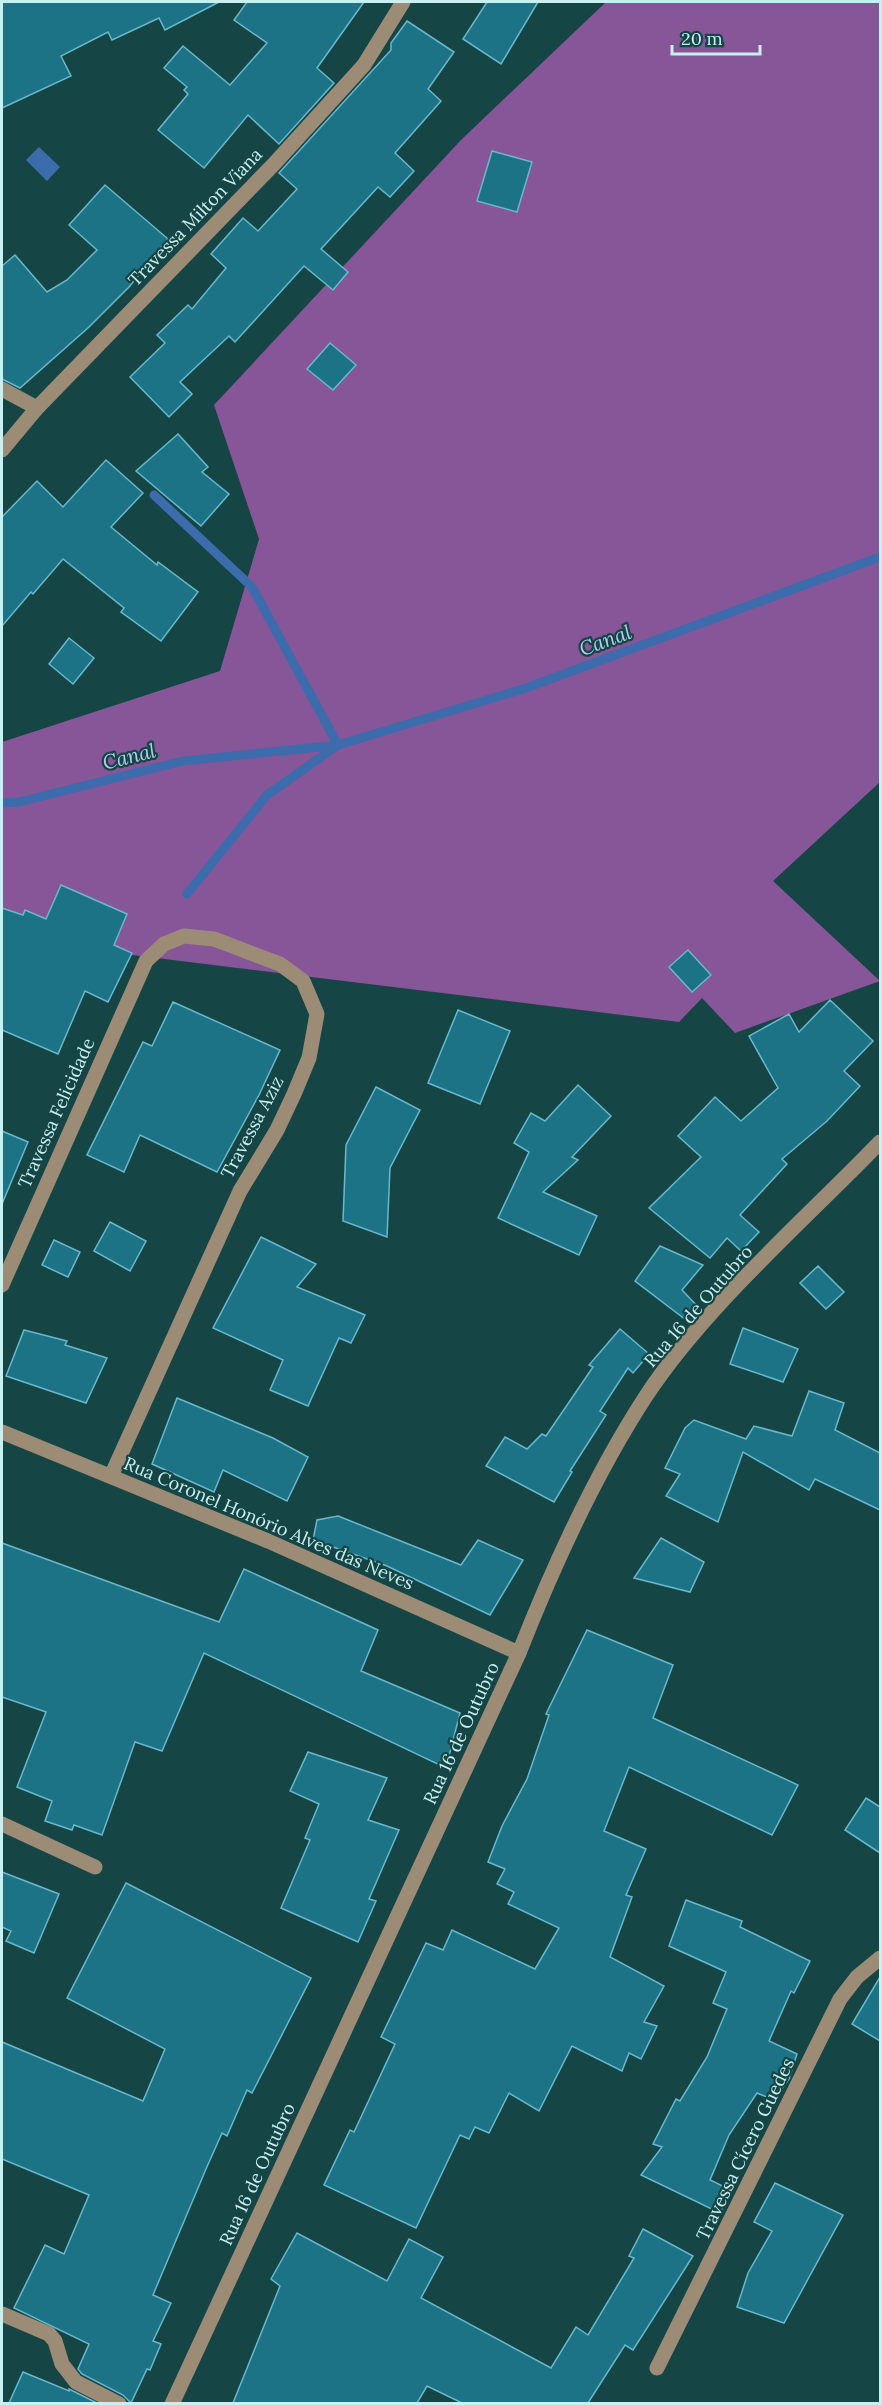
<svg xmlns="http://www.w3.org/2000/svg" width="882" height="2405" viewBox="0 0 882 2405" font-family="Lora,serif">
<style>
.forest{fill:#865698}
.water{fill:#3c6cab}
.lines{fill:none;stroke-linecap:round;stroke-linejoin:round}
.stream{stroke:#3c6cab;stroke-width:9}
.building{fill:#1c7386;stroke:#69b8cc;stroke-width:1.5}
.minor{stroke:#9c8c76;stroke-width:15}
.labels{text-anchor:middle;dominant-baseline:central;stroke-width:4.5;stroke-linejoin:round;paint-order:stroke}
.street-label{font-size:18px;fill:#c8f0f0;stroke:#164546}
.water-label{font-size:20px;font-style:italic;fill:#b2ccef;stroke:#164546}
</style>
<rect width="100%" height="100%" fill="#164546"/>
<polygon class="forest" points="606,2 880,2 880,782 773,881 880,981 735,1033 702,998 679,1022 2,939 2,742 220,671 259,539 214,405 461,140"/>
<polygon class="water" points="39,147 60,167 47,181 26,160"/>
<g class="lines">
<g class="stream">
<polyline points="154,495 252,587 338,745 267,795 187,894"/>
<polyline points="2,803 19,802 183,761 338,745 526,688 880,557"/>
</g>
</g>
<g class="building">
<polygon points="2,2 219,2 165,30 159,18 112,40 108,32 61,56 71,76 2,108"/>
<polygon points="247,2 364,2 317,68 334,83 279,144 248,115 204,168 158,130 188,94 184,90 187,87 164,68 183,46 230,85 267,43 234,20"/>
<polygon points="487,2 538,2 501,64 463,39"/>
<polygon points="407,21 454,52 428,89 441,101 395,153 414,171 390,197 378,187 321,249 348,272 333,290 304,266 235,342 229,336 180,382 192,394 169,417 130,377 165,343 157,335 188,305 192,309 226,268 211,254 243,218 258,231 297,189 279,173 391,50 391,43"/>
<polygon points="492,151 532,162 517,212 477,201"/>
<polygon points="105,185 168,239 129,287 89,327 20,388 2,379 2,266 15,255 47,292 67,280 97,250 69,225"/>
<polygon points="330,343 356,365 333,390 307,369"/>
<polygon points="178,434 208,467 202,472 229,494 201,526 136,471"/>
<polygon points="106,460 143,493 111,527 157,565 158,562 198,592 161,641 121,612 124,608 63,559 33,594 31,592 2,626 2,517 37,481 63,507"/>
<polygon points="69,638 94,658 73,684 49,664"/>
<polygon points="61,885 127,914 114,945 132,953 108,1002 85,991 58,1054 2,1030 2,908 23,915 25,910 46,919"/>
<polygon points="688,950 711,975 692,992 669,967"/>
<polygon points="830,1000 873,1041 844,1071 860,1086 827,1121 782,1159 787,1164 740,1215 759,1232 741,1251 727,1238 710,1258 649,1208 701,1157 678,1136 715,1097 741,1121 778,1088 749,1036 789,1014 799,1032"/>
<polygon points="173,1002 280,1050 259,1095 217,1172 140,1135 124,1172 87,1155 143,1042 152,1046"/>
<polygon points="458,1010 510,1031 480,1104 428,1083"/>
<polygon points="578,1085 611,1116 572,1157 578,1160 543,1192 597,1216 579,1255 498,1218 529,1152 514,1143 531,1113 545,1121"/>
<polygon points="376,1087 420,1110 390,1168 387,1237 343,1221 346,1145"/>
<polygon points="2,1131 28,1142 2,1204"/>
<polygon points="110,1222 146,1241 130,1271 94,1251"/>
<polygon points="261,1237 316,1264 297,1287 365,1315 351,1343 339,1338 308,1406 270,1390 283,1360 213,1328"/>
<polygon points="54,1240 80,1252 68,1277 42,1265"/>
<polygon points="660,1246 703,1265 682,1290 701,1310 690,1323 635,1281"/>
<polygon points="818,1266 844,1292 826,1309 800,1283"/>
<polygon points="743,1328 798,1349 783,1382 730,1364"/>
<polygon points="620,1329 649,1354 633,1373 628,1368 600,1411 606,1415 570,1471 572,1472 554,1502 486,1466 505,1437 527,1449 542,1434 546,1436 593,1367 589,1365"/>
<polygon points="24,1330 67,1341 65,1345 107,1358 86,1403 6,1376"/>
<polygon points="809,1391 844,1403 835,1430 880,1453 880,1510 815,1479 809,1490 743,1452 718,1522 666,1496 680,1474 665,1468 685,1428 694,1420 746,1439 754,1426 792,1436"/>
<polygon points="177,1398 273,1438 308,1457 287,1501 223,1470 214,1492 152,1464"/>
<polygon points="338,1516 461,1565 478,1540 523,1560 490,1615 387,1566 313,1540 317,1520"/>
<polygon points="661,1538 704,1562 690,1592 634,1578"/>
<polygon points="2,1543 219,1622 244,1569 378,1630 361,1671 460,1713 446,1768 204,1653 162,1751 135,1742 102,1835 74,1825 72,1830 45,1821 52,1801 17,1787 46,1712 2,1697"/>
<polygon points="587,1630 673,1665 653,1718 798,1785 772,1835 629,1767 604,1831 646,1849 626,1895 632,1897 610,1957 664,1986 644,2022 657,2026 641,2059 629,2053 622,2071 572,2046 539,2111 509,2093 489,2133 475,2127 469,2139 460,2135 416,2228 324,2185 350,2130 354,2132 395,2044 381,2037 426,1943 443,1950 452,1930 535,1969 559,1928 508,1904 514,1892 497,1884 505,1869 488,1862 502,1826 527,1779 549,1715 546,1714"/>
<polygon points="308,1752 387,1778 368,1820 399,1830 369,1899 376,1901 358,1942 281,1908 310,1840 305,1838 319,1804 290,1791"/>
<polygon points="866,1798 880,1807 880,1853 845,1830"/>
<polygon points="2,1872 59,1894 34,1953 6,1941 11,1931 2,1927"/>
<polygon points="126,1883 311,1978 252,2093 247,2090 227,2136 222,2133 206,2169 153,2295 171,2303 153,2341 161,2344 150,2370 147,2369 131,2403 123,2395 82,2374 78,2369 89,2344 14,2308 45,2245 64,2254 89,2195 2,2159 2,2042 143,2101 165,2049 67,1998"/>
<polygon points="686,1900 742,1921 740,1927 810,1961 794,1993 791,1991 769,2041 797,2054 789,2079 774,2100 757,2093 729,2135 710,2180 731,2190 720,2213 641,2175 662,2147 653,2144 676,2099 680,2101 707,2057 727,2009 713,2003 726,1972 669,1946"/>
<polygon points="880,1977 880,2041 852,2024"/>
<polygon points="775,2183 843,2215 784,2323 737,2307 748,2273 772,2231 754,2222"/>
<polygon points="643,2229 693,2256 633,2350 625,2345 588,2403 462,2403 427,2386 417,2403 233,2403 280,2286 271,2279 297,2233 387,2281 409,2239 443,2257 421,2298 551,2368 576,2327 588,2335 634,2258 629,2256"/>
<polygon points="23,2372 69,2391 69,2389 97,2403 9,2403"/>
</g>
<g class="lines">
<g class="minor">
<polyline points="2,389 37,408"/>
<polyline points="2,450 37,408 274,164 364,65 403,2"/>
<polyline points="2,1285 146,961 164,944 184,936 214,939 280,964 303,981 317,1014 309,1058 294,1094 277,1130 240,1191 111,1476"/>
<polyline points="2,1432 268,1541 519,1653"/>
<polyline points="2,1824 95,1867"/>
<polyline points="2,2314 49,2334 55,2341 62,2364 76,2382 119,2404"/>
<polyline points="657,2368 840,1999 857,1977 880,1958"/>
<path d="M172,2404L519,1653C554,1564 594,1476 646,1396C706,1305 804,1221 880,1142"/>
</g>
</g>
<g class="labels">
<g class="street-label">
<text transform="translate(195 217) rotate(-46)">Travessa Milton Viana</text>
<text transform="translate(56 1113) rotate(-66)">Travessa Felicidade</text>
<text transform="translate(252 1127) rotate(-62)">Travessa Aziz</text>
<text transform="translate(698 1306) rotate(-49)">Rua 16 de Outubro</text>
<text transform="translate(269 1523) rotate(23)">Rua Coronel Honório Alves das Neves</text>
<text transform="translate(461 1733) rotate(-65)">Rua 16 de Outubro</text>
<text transform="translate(745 2149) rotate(-64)">Travessa Cícero Guedes</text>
<text transform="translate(257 2174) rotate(-65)">Rua 16 de Outubro</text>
</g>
<g class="water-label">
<text transform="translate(605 640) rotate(-20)">Canal</text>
<text transform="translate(129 756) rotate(-14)">Canal</text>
</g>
</g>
<rect width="882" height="2405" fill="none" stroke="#c8f0f0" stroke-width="6"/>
<path d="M672 45v9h88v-9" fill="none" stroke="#c8f0f0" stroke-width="3"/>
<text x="681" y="45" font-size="18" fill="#c8f0f0" stroke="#164546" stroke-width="4.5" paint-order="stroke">20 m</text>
</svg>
